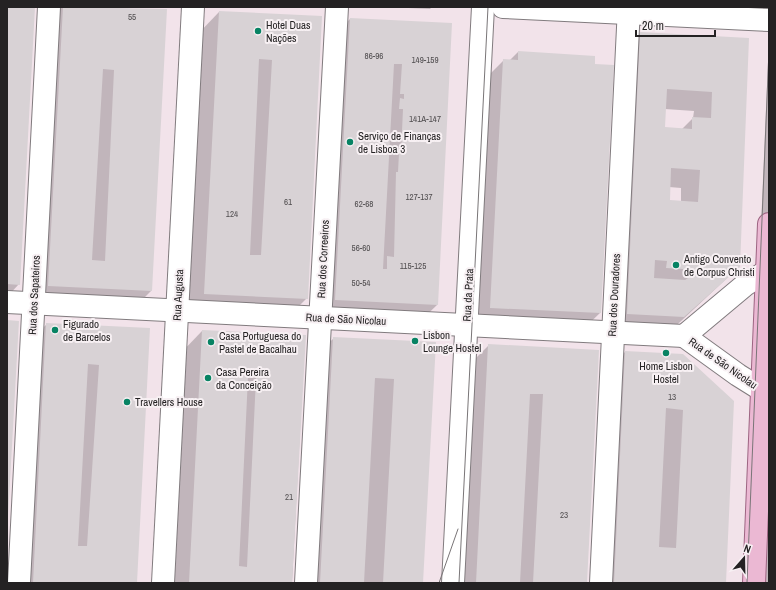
<svg xmlns="http://www.w3.org/2000/svg" width="776" height="590" viewBox="0 0 776 590" font-family="'Archivo Narrow',sans-serif">
<style>
.built{fill:#f2e3ea}
.shadow{fill:#0003;fill-rule:evenodd}
.building{fill:#d8d2d5;fill-rule:evenodd}
.lines{fill:none;stroke-linecap:round;stroke-linejoin:round}
.minor-casing{stroke:#817b7e;stroke-width:24}
.major-casing{stroke:#9d6482;stroke-width:24}
.minor{stroke:#fff;stroke-width:22}
.major{stroke:#ebb8d3;stroke-width:22}
.tram{stroke:#797577;stroke-width:1}
.poi-dot{fill:#078363;stroke:#f7f0f3;stroke-width:1.5}
.labels{text-anchor:middle;dominant-baseline:central;stroke-width:4;stroke-linejoin:round;paint-order:stroke}
.number-label{font-size:9px;fill:#514e50}
.poi-label{font-size:11px;fill:#242223;stroke:#f7f0f3;text-anchor:start}
.street-label{font-size:11px;fill:#242223;stroke:#f7f0f3}
</style>
<rect width="100%" height="100%" fill="#f7f0f3"/>
<rect class="built" x="7" y="7" width="762" height="576"/>
<g class="shadow">
<polygon points="7,7 34,7 19,284 7,297"/>
<polygon points="61,7 166,10 151,291 128,314 25,309 40,28"/>
<polygon points="386,7 432,7 430,9"/>
<polygon points="219,12 321,17 307,298 283,322 181,317 196,36"/>
<polygon points="350,19 451,24 437,305 413,328 312,323 327,42"/>
<path d="M640,33L748,39L739,267L665,336L608,333L622,52ZM665,109L694,111L693,118L682,129L664,128ZM669,187L681,188V202L668,201Z"/>
<polygon points="769,38 769,583 750,583 749,508"/>
<polygon points="518,52 600,313 576,336 467,331 485,79 504,60 510,60"/>
<polygon points="47,324 149,329 136,583 11,583 23,347"/>
<polygon points="202,331 305,336 292,583 167,583 179,355"/>
<polygon points="334,338 435,343 422,583 299,583 318,353"/>
<polygon points="489,345 598,351 586,583 454,583 465,369"/>
<polygon points="625,352 682,355 725,583 592,583 602,376"/>
</g>
<g class="building">
<polygon points="7,7 35,7 20,285 7,284"/>
<path d="M63,7L167,9L152,291L48,286ZM103,69L114,70L105,261L92,260Z"/>
<path d="M219,11L322,16L308,299L204,294ZM259,59L272,60L261,255H250Z"/>
<path d="M350,18L452,23L438,305L335,300ZM394,64H402L400,94H404V99L400,98L399,109H403L401,153H399L398,172H396L394,257L387,256V269H383Z"/>
<path d="M640,32L749,38L740,267L684,317L627,314ZM667,89L712,92L711,118L692,117V129L665,127ZM671,168L700,170L698,202L670,200ZM655,260L667,261L666,268L700,270L685,280L654,278Z"/>
<polygon points="518,51 595,56 595,64 614,65 601,313 490,308 503,59 518,60"/>
<polygon points="7,320 19,321 8,517 7,517"/>
<path d="M46,323L150,328L137,583H33ZM88,364L99,365L87,546H78Z"/>
<path d="M202,330L306,335L292,583H189ZM248,377L256,378L247,567L239,566Z"/>
<polygon points="333,337 436,342 423,583 383,583 394,379 375,378 364,583 320,583"/>
<polygon points="488,344 599,350 587,583 533,583 543,394 530,394 520,583 476,583"/>
<path d="M625,351L683,354L734,401L726,583H614ZM666,408L683,410L676,548L659,547Z"/>
</g>
<g class="lines">
<defs>
<g id="minor">
<polyline points="503,7 769,20"/>
<polyline points="7,302 684,336"/>
<polyline points="762,390 738,375 684,336 745,285 767,271"/>
<polyline points="19,583 49,7"/>
<polyline points="163,583 193,7"/>
<polyline points="306,583 337,7"/>
<polyline points="453,583 483,7"/>
<polyline points="601,583 629,7"/>
</g>
<polyline id="major" points="754,583 769,224"/>
</defs>
<use href="#minor" class="minor-casing"/>
<use href="#major" class="major-casing"/>
<use href="#minor" class="minor"/>
<use href="#major" class="major"/>
<g class="tram">
<polyline points="439,583 458,529"/>
<polyline points="459,583 488,7"/>
<polyline points="747,583 769,50"/>
</g>
</g>
<g class="poi-dot">
<circle cx="258" cy="31" r="4"/>
<circle cx="350" cy="142" r="4"/>
<circle cx="676" cy="265" r="4"/>
<circle cx="55" cy="330" r="4"/>
<circle cx="415" cy="341" r="4"/>
<circle cx="211" cy="342" r="4"/>
<circle cx="666" cy="353" r="4"/>
<circle cx="208" cy="378" r="4"/>
<circle cx="127" cy="402" r="4"/>
</g>
<g class="labels">
<g class="number-label">
<text x="132" y="17">55</text>
<text x="374" y="56">86-96</text>
<text x="425" y="60">149-159</text>
<text x="425" y="119">141A-147</text>
<text x="419" y="197">127-137</text>
<text x="288" y="202">61</text>
<text x="364" y="204">62-68</text>
<text x="232" y="214">124</text>
<text x="361" y="248">56-60</text>
<text x="413" y="266">115-125</text>
<text x="361" y="283">50-54</text>
<text x="672" y="397">13</text>
<text x="289" y="497">21</text>
<text x="564" y="515">23</text>
</g>
<g class="poi-label">
<text x="266" y="25">Hotel Duas<tspan x="266" dy="13">Nações</tspan></text>
<text x="358" y="136">Serviço de Finanças<tspan x="358" dy="13">de Lisboa 3</tspan></text>
<text x="684" y="259">Antigo Convento<tspan x="684" dy="13">de Corpus Christi</tspan></text>
<text x="63" y="324">Figurado<tspan x="63" dy="13">de Barcelos</tspan></text>
<text x="423" y="335">Lisbon<tspan x="423" dy="13">Lounge Hostel</tspan></text>
<text x="219" y="336">Casa Portuguesa do<tspan x="219" dy="13">Pastel de Bacalhau</tspan></text>
<text x="666" y="366" text-anchor="middle">Home Lisbon<tspan x="666" dy="13">Hostel</tspan></text>
<text x="216" y="372">Casa Pereira<tspan x="216" dy="13">da Conceição</tspan></text>
<text x="135" y="402">Travellers House</text>
</g>
<g class="street-label">
<text transform="translate(323 259) rotate(-87)">Rua dos Correeiros</text>
<text transform="translate(34 295) rotate(-87)">Rua dos Sapateiros</text>
<text transform="translate(178 295) rotate(-87)">Rua Augusta</text>
<text transform="translate(468 295) rotate(-87)">Rua da Prata</text>
<text transform="translate(614 295) rotate(-87)">Rua dos Douradores</text>
<text transform="translate(346 319) rotate(3)">Rua de São Nicolau</text>
<text transform="translate(723 363) rotate(35)">Rua de São Nicolau</text>
</g>
</g>
<rect width="776" height="590" fill="none" stroke="#242223" stroke-width="16"/>
<g transform="translate(744 558) rotate(20)" stroke="#f7f0f3" stroke-width="3" paint-order="stroke">
<path d="M0-3L7 15L0 10L-7 15Z" fill="#242223"/>
<text y="-6" font-size="11" font-weight="bold" text-anchor="middle" fill="#242223">N</text>
</g>
<path d="M636 30v6h79v-6" fill="none" stroke="#242223" stroke-width="2"/>
<text x="642" y="30" font-size="12" fill="#242223" stroke="#f7f0f3" stroke-width="3" paint-order="stroke">20 m</text>
</svg>
